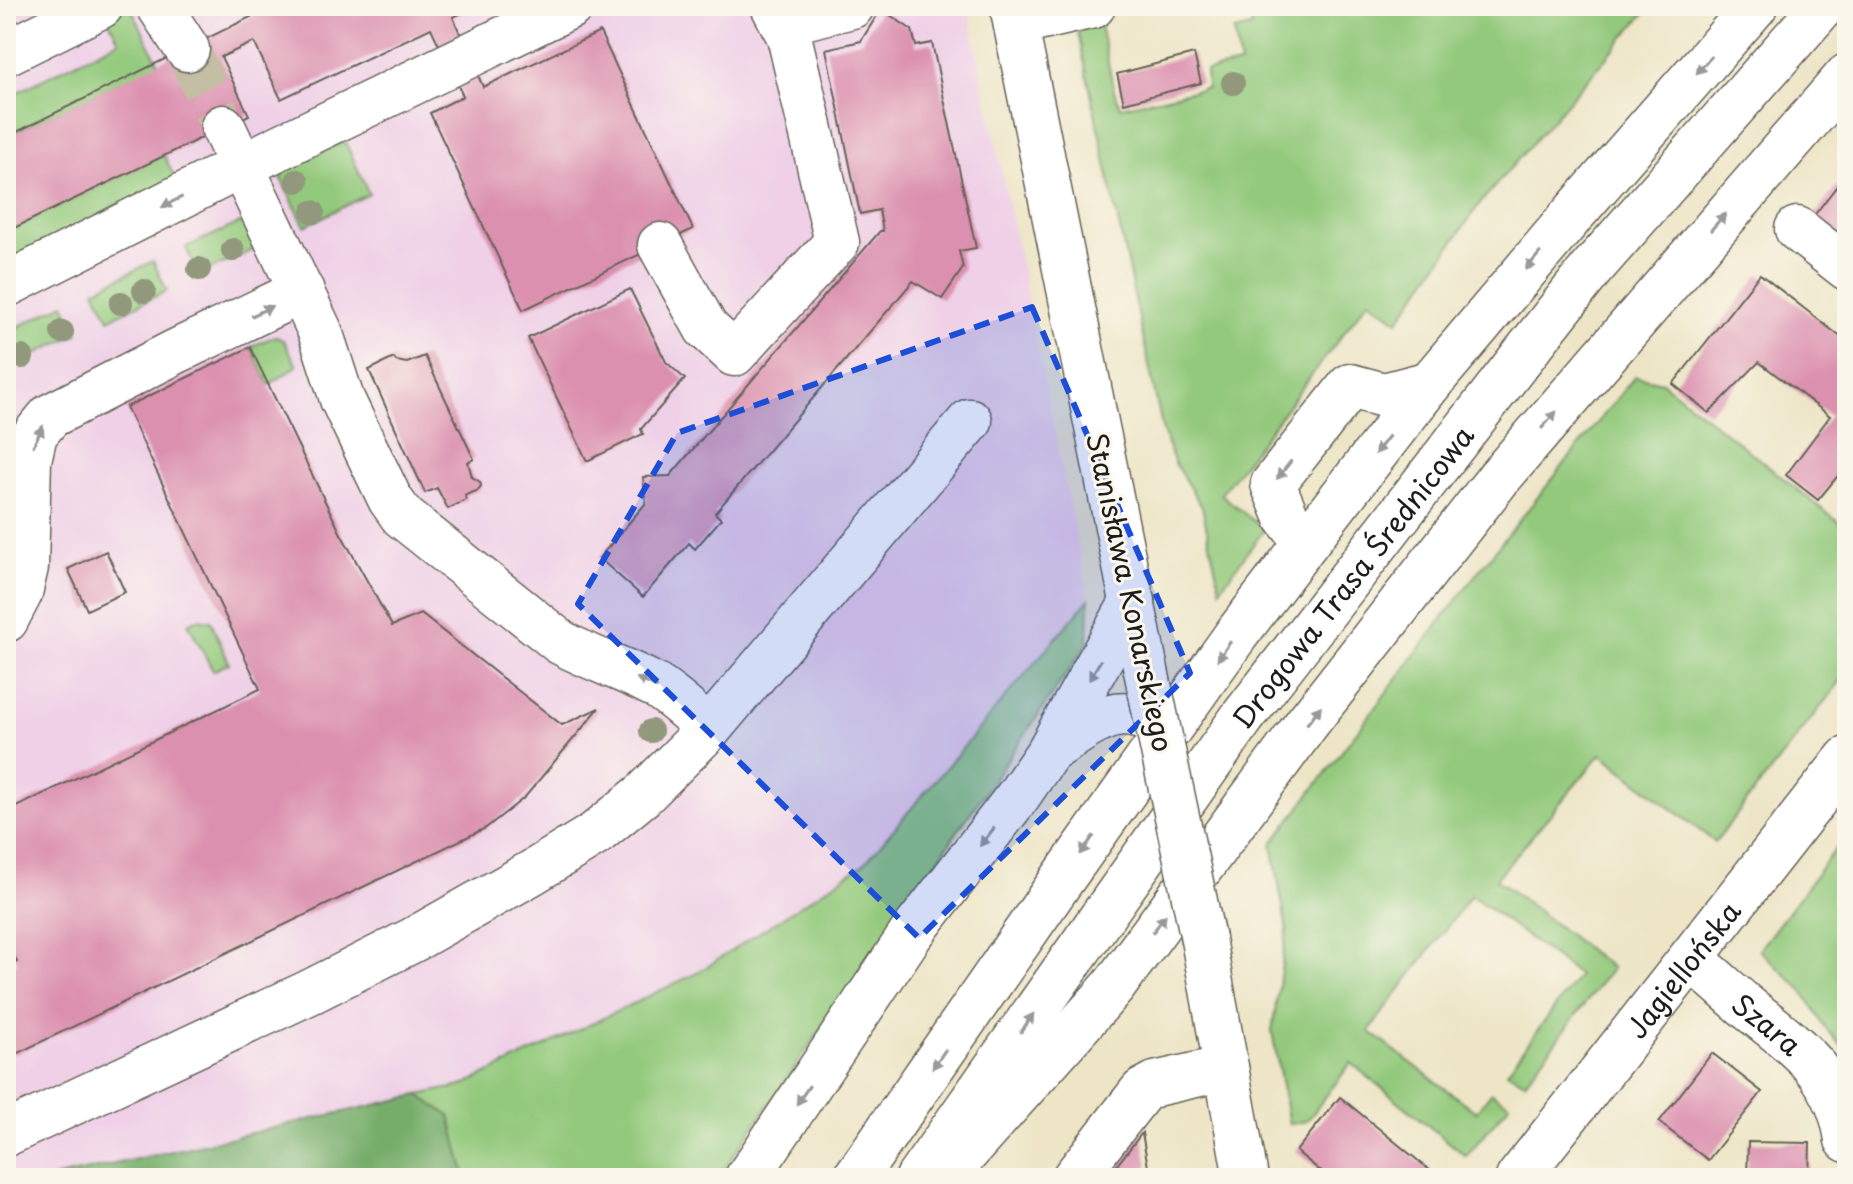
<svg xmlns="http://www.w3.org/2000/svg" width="1853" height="1184" viewBox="0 0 1853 1184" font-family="'Playpen Sans',sans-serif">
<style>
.built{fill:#efd0e7}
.green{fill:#93c97b;stroke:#58724c;stroke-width:2}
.forest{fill:#76ad6b;stroke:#496444;stroke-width:2}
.building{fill:#db90af}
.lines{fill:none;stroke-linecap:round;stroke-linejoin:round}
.minor-tunnel{stroke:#c3bda4;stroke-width:44;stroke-dasharray:44 22;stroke-linecap:butt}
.minor-casing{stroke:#656258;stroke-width:47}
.major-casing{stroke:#656258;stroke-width:47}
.minor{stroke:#fff;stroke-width:44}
.major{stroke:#fff;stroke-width:44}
.minor-bridge-casing{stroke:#656258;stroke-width:47;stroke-linecap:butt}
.minor-bridge{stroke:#fff;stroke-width:44}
.tree{fill:#91987b}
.oneway{fill:#999}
.marked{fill:#1d4ed8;fill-opacity:0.2;stroke:#1d4ed8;stroke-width:6;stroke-dasharray:16 10;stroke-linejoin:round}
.labels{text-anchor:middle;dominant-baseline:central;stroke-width:6;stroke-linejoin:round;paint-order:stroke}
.street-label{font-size:28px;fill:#1c1c1c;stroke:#fbf7ec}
</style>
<rect width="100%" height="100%" fill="#fbf7ec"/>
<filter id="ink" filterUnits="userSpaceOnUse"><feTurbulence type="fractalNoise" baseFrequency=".0125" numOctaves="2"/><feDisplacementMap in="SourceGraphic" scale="16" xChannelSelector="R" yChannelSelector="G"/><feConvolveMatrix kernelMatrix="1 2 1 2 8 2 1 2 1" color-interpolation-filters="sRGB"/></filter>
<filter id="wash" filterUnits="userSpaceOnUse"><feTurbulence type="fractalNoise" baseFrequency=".006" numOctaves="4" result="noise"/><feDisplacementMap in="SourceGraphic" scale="32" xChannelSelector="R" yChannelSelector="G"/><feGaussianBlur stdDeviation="1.8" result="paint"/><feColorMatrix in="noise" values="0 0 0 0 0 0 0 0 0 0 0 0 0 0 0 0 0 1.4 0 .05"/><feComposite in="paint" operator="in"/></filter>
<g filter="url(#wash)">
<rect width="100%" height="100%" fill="#ede5c6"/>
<polygon class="built" points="6,6 968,6 1089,599 865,863 699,972 462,1086 53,1178 6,1178"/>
<g class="green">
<polygon points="127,6 130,6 159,64 6,137 6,98 119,41 106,15"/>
<polygon points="1257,6 1651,6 1481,202 1398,321 1369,300 1221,494 1264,530 1220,589 1202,507 1175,464 1163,431 1078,33 1081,28 1099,20 1114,91 1121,107 1207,88 1206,71 1240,64 1234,31 1252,27 1250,8"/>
<polygon points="345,141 369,194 305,226 281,179 286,168"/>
<polygon points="164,155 178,185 6,267 6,232"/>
<polygon points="244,221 256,249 198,275 186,247"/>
<polygon points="153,261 167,291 109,319 95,290"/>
<polygon points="64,304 78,334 21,361 7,332"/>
<polygon points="275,336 284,341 297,366 269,385 250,347"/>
<polygon points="1635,376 1662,382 1847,529 1847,673 1715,842 1601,754 1496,879 1612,968 1525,1082 1507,1072 1579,975 1471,895 1369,1031 1476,1112 1491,1093 1510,1104 1466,1156 1351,1063 1307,1121 1289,1124 1272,1031 1287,931 1272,844 1473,578"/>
<polygon points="1089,599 1088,643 718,1178 466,1178 450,1116 418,1095 462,1086 699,972 865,863"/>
<polygon points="197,619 211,621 229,663 213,671 188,623"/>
<polygon points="1847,834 1847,1052 1827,1030 1802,990 1759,950"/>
</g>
<polygon class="forest" points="418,1095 450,1116 466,1178 53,1178"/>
<g id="blocks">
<g class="building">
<polygon points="273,6 477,6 453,17 483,87 600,32 693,229 523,310 430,113 463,96 431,28 281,99 254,42 221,57 249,115 6,232 6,137"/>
<polygon points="881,9 912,30 916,46 932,43 976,248 959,251 963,268 942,299 913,281 715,513 721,519 695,549 689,543 643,597 599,558 646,503 643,477 670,476 880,231 883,231 879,210 860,214 826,49 861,41"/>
<polygon points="1194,54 1201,83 1124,103 1117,74"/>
<polygon points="1847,173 1847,251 1809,222"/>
<polygon points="1760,274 1847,342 1847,465 1818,500 1786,475 1830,416 1759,362 1709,413 1673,384"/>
<polygon points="630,289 666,362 685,379 641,429 643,434 587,461 528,338"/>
<polygon points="250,347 340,532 392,626 421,614 562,725 599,708 525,797 486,828 14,1055 6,1037 6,967 17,962 6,939 6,812 260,689 126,407"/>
<polygon points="425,356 474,459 468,462 472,477 480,482 481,486 477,491 465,495 466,500 448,509 437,488 425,493 369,370 394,358 396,361 407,363"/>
<polygon points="106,551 125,592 87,610 68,569"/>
<polygon points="1712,1053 1762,1092 1708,1160 1659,1122"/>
<polygon points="1340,1097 1432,1172 1428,1178 1329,1178 1296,1151"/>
<polygon points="1142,1133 1150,1178 1107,1178"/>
<polygon points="1748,1142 1810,1143 1809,1178 1747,1178"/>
<polygon points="1588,1169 1604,1170 1614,1178 1575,1178 1579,1173 1583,1176"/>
</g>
</g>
</g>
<g filter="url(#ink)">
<use href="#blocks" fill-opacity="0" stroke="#656258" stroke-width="2"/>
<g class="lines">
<polyline class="minor-tunnel" points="187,49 223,127"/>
<defs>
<g id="minor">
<polyline points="159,6 187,49"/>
<polyline points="1012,6 1149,685"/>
<polyline points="782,23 852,6"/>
<polyline points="1016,24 1093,6"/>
<polyline points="6,53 101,6"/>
<path d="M223,127L320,331L342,399L353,422L390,499L402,516L560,642C591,659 625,669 656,686C675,698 692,714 709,729"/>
<polyline points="1797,229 1847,268"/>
<polyline points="660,245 706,328 734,354 837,242 789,36 773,6"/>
<polyline points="6,285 241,166 571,6"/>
<polyline points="1306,543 1287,518 1273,484 1350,386 1384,395 1430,383"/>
<polyline points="6,620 20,593 26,567 29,460 35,434 50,416 175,352 302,291"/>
<polyline points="1203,939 1246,1178"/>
<path id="s1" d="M1691,959C1710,974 1728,991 1747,1007C1796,1046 1838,1074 1847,1140"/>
<polyline points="6,1134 310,992 413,940 533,872 595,834 644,794 709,729 970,421"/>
<polyline points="1074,1178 1142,1091 1155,1084 1226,1068"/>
<path id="s2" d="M1518,1178L1847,759"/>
</g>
<g id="major">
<path d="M1054,748C1091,725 1116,699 1158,725"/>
<polyline points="962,1157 1113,987 1307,723 1498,479 1847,76"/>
<polyline points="747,1178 911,934 1018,796 1049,751 1133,601"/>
<polyline points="855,1178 1061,881 1236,635 1306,543 1430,383 1574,213 1755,6"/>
<path id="s3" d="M918,1178L1242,718L1514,367L1592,268L1823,6"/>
</g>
</defs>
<use href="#minor" class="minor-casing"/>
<use href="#major" class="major-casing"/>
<use href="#minor" class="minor"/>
<use href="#major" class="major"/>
<defs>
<polyline id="minor-bridge" points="1149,685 1203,939"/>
</defs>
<use href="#minor-bridge" class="minor-bridge-casing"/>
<use href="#minor-bridge" class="minor-bridge"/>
</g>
<g class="tree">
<circle cx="1233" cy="83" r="12"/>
<circle cx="297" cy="181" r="12"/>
<circle cx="313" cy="212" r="12"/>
<circle cx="233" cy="250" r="12"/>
<circle cx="199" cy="269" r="12"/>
<circle cx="144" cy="291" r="12"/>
<circle cx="121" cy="303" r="12"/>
<circle cx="62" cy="332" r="12"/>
<circle cx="22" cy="357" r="12"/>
<circle cx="651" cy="731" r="12"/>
</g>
<defs><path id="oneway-solid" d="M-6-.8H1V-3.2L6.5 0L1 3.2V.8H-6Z" transform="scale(2)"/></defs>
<g class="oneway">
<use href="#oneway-solid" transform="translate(1704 65) rotate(131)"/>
<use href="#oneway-solid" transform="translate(172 202) rotate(153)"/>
<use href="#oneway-solid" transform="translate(1718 222) rotate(-49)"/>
<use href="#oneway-solid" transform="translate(1533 261) rotate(130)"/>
<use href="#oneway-solid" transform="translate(262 311) rotate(-26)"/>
<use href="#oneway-solid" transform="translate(1549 420) rotate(-49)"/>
<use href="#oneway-solid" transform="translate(38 436) rotate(-64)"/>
<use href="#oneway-solid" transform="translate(1382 445) rotate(128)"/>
<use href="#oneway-solid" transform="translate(1284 470) rotate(128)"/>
<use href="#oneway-solid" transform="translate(1224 651) rotate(125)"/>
<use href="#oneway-solid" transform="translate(1095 670) rotate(120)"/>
<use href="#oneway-solid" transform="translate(647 683) rotate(-154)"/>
<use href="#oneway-solid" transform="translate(1314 715) rotate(-52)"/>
<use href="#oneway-solid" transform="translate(987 837) rotate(128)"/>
<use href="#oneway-solid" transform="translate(1087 845) rotate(126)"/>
<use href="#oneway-solid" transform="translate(1159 924) rotate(-54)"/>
<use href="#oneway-solid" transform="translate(1027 1023) rotate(-55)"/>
<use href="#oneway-solid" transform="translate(939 1059) rotate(125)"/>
<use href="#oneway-solid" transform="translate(803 1095) rotate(124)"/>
</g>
</g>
<path class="marked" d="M1032,307L1190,673L919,938L578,604L677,433Z"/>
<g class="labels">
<g class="street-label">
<text stroke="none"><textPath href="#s3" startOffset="742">Drogowa Trasa Średnicowa</textPath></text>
<text transform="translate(1131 592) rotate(78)">Stanisława Konarskiego</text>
<text stroke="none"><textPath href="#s2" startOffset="266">Jagiellońska</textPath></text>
<text stroke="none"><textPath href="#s1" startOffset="100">Szara</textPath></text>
</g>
</g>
<rect width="1853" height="1184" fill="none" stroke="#fbf7ec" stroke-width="32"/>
</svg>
